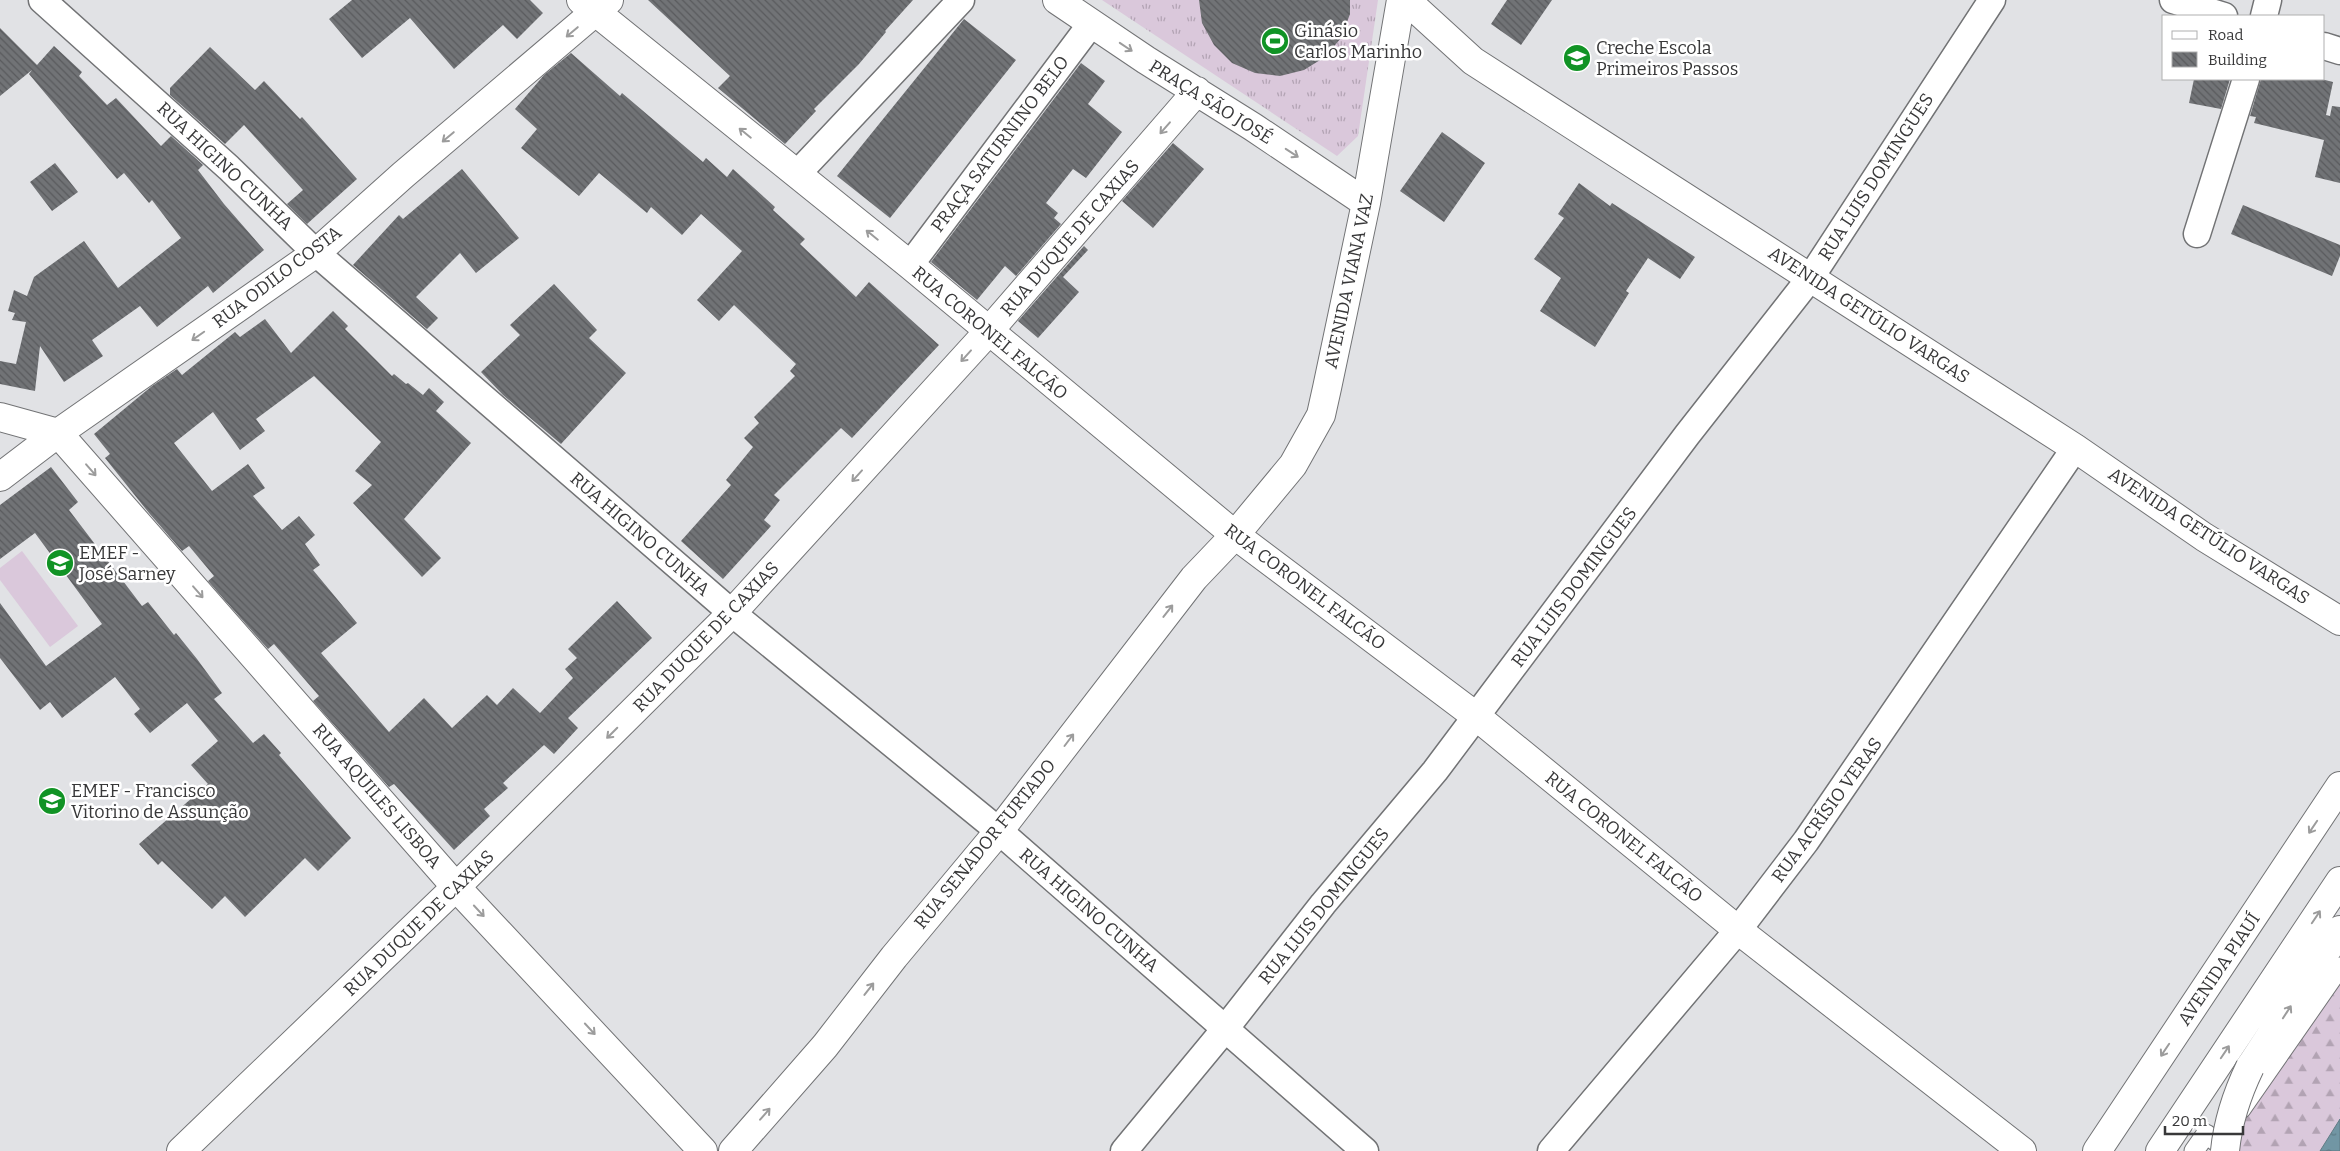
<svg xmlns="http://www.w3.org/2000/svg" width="2340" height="1151" font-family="Bitter,serif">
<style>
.grass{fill:url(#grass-tufts)}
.forest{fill:url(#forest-firs)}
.pitch{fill:#dac8db}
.water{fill:url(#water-ripples);stroke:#607a84}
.building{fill:url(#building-back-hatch)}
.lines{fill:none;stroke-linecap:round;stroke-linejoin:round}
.pedestrian-casing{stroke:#727375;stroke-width:21}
.minor-casing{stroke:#727375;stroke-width:29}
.tertiary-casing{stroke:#727375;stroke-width:30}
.secondary-casing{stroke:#727375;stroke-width:30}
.primary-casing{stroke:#727375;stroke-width:30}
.pedestrian{stroke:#fff;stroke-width:19}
.minor{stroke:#fff;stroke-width:26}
.tertiary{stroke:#fff;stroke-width:28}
.secondary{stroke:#fff;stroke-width:28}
.primary{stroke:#fff;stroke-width:28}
.primary-bridge-casing{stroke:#727375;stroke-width:30;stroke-linecap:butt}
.primary-bridge{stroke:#fff;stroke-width:28}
.oneway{stroke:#9c9c9c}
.labels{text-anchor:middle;stroke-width:5;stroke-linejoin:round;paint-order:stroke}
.poi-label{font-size:18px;fill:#383839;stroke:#fff;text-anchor:start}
.street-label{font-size:18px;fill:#383839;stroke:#fff}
</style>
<defs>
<pattern id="grass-tufts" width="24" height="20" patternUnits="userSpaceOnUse" patternTransform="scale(1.25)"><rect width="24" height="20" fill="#dac8db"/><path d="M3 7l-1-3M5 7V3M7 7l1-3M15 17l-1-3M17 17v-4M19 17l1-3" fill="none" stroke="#b2a3b3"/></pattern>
<pattern id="forest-firs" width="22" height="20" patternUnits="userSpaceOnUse" patternTransform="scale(1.25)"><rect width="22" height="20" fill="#dac8db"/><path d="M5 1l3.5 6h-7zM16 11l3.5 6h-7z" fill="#b2a3b3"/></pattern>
<pattern id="water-ripples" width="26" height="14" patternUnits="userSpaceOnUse" patternTransform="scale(1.25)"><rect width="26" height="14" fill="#7196a4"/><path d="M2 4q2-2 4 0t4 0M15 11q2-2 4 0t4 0" fill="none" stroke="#5e7b87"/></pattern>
<pattern id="building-back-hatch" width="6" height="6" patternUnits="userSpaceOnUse" patternTransform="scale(1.25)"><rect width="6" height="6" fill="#717376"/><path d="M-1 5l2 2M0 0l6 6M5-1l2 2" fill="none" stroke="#595a5d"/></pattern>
</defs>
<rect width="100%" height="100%" fill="#e1e2e5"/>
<path class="grass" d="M1102 0H1378L1358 136 1337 156Z"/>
<path class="forest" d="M2340 967V1119L2320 1151H2212Z"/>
<path class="pitch" d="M22 551 78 626 50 647 0 580V568Z"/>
<path class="water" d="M2340 1119V1151H2320Z"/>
<path class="building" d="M352 0H530L543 13 517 39 503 25 454 69 410 18 362 58 329 19Z
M648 0H913L885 31 886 32 859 64 814 109 816 111 785 144 718 88 730 76Z
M1199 0H1350V14L1341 38 1325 57 1304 70 1280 76 1255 73 1232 63 1214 45 1202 23Z
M1507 0H1552L1521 45 1491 24Z
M964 19 1016 60 890 218 837 176Z
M0 28 37 65 54 46 82 72 79 76 107 105 116 98 161 146 171 136 203 165 198 170 224 204 264 250 213 293 208 286 157 327 140 306 92 340 103 356 64 382 40 346 35 391 0 384V361L16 364 26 322 12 320 15 313 8 311 14 290 27 296 34 277 84 241 118 288 181 238 152 200 149 203 124 173 117 179 29 74 32 70 0 96Z
M210 47 255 90 264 81 300 119 302 117 357 179 307 224 287 204 303 190 244 125 225 144 170 95V88Z
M571 53 620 96 622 93 703 162 706 158 727 177 733 169 775 207 773 210 805 239 800 244 856 297 869 282 939 345 852 438 841 428 774 495 780 500 764 520 771 526 723 579 681 541 731 485 726 480 753 447 744 438 759 423 754 417 795 376 790 371 796 364 734 305 719 321 697 300 742 251 701 214 682 235 651 207 647 213 599 173 579 196 521 148 537 129 515 109 544 75Z
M1081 63 1105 81 1088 104 1122 132 1086 178 1073 169 1046 203 1058 213 1054 218 1061 224 1016 276 1005 266 977 300 931 262Z
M2194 79H2230L2221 109 2189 103Z
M2261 79H2321L2333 82 2326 115 2330 116 2332 106 2340 107V183L2315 177 2324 140 2254 123 2256 117 2250 116Z
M1442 132 1485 163 1444 222 1400 191Z
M1173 143 1204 169 1153 228 1122 201Z
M55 163 78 192 52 211 30 182Z
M462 169 519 238 476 273 460 253 416 297 438 318 427 329 353 265 399 215 403 219Z
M1579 183 1610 206 1612 203 1695 257 1680 279 1648 258 1626 291 1629 293 1595 347 1540 311 1561 278 1534 259 1564 218 1558 214Z
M2243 205 2340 245V256L2332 276 2231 234Z
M1084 246 1088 250 1063 277 1079 292 1038 338 1018 321Z
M554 284 597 330 589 338 626 373 561 444 503 395 481 372 520 335 510 325Z
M333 311 348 326 345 329 392 376 394 374 406 384 408 383 423 395 429 388 444 402 436 411 471 443 404 519 441 558 422 577 353 503 372 485 355 471 381 442 314 376 256 419 265 431 240 450 213 412 174 443 212 491 248 464 265 488 253 496 282 530 299 516 315 535 305 544 320 565 313 570 357 623 321 653 389 732 424 698 452 728 487 695 497 705 513 688 540 713 573 678 565 669 577 658 568 649 617 601 652 638 568 718 578 728 554 754 544 745 503 783 508 788 484 809 490 816 454 850 394 784 389 787 313 701 319 696 274 644 268 649 208 581 214 576 189 546 182 551 149 513 105 458 110 454 94 434 152 386 177 369 182 375 235 332 240 337 265 319 291 353Z
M51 467 78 502 69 510 142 606 148 602 174 635 176 633 197 659 222 693 214 699 253 743 264 734 281 753 279 755 351 838 318 871 305 858 245 917 225 896 212 909 162 861 158 865 139 844 208 784 191 765 218 741 187 703 150 733 134 714 140 709 115 677 62 718 50 702 40 710 0 658V603L46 666 102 624 35 533 0 559V505Z"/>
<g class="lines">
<defs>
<path id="pedestrian" d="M2241 1109 2340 967
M2194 1151 2206 1134 2218 1143"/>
<path id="minor" d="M42 0 229 168 316 253 732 613 999 831 1365 1151
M2173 0 2224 16
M2264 16 2268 0
M2324 46 2340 51
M797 174 961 0
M2197 234 2246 79
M910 265 1091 24
M1124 1151 1225 1029 1323 904 1435 771 1687 435 1811 277 1992 0
M1551 1151 1738 930 1806 841 2075 448"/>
<path id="tertiary" d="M1057 0 1146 60 1253 127 1366 203
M1406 0 1473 61 2075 448 2204 537 2340 621
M0 477 58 433 316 253 403 175 609 0
M181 1151 456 887 732 613 988 332 1197 91
M733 1151 825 1046 894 957 999 831 1194 578 1235 535 1293 465 1321 415 1327 388 1366 203 1401 0"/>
<path id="secondary" d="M581 0 910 265 1235 535 1477 717 1738 930 2022 1151"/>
<path id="primary" d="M0 417 58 433 456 887 703 1151
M2250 1067 2340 930
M2097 1151 2340 786
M2160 1151 2340 881"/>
</defs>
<use href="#pedestrian" class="pedestrian-casing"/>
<use href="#minor" class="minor-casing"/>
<use href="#tertiary" class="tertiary-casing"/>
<use href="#secondary" class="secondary-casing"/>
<use href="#primary" class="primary-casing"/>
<use href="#pedestrian" class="pedestrian"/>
<use href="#minor" class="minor"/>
<use href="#tertiary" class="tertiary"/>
<use href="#secondary" class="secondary"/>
<use href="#primary" class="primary"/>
<defs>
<path id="primary-bridge" d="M2225 1151C2228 1120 2237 1094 2250 1067"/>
</defs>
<use href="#primary-bridge" class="primary-bridge-casing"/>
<use href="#primary-bridge" class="primary-bridge"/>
</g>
<defs><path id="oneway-shaft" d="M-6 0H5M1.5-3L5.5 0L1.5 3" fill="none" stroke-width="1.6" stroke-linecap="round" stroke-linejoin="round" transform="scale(1.25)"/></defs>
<g class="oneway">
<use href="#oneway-shaft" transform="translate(572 32) rotate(140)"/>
<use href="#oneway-shaft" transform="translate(1126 47) rotate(34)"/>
<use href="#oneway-shaft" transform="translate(1165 128) rotate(131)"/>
<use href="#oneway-shaft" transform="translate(745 133) rotate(-141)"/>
<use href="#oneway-shaft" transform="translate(448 137) rotate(140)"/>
<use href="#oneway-shaft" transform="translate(1292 153) rotate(33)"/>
<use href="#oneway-shaft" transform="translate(872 235) rotate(-141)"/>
<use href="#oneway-shaft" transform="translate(198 336) rotate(145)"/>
<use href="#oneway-shaft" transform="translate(966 356) rotate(132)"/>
<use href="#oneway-shaft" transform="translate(91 470) rotate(49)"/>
<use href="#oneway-shaft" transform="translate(857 476) rotate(132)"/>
<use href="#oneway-shaft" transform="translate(198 592) rotate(49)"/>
<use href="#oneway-shaft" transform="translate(1168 611) rotate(-52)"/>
<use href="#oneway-shaft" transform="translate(612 733) rotate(135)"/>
<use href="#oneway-shaft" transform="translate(1069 740) rotate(-53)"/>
<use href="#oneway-shaft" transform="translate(2313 827) rotate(124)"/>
<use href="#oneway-shaft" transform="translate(479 911) rotate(47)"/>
<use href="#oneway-shaft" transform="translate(2316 917) rotate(-56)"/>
<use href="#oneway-shaft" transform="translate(869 989) rotate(-52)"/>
<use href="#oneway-shaft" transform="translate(2287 1012) rotate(-57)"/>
<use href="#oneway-shaft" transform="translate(590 1029) rotate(47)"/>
<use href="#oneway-shaft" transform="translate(2165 1050) rotate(124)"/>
<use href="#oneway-shaft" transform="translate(2225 1052) rotate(-56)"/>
<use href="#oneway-shaft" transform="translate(765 1114) rotate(-49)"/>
</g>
<defs>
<symbol id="stadium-disc" viewBox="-11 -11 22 22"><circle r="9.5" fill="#119325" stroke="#fff"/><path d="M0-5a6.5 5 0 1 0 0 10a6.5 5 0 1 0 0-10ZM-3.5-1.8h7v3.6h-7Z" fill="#fff"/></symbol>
<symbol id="school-disc" viewBox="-11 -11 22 22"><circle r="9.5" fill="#119325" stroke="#fff"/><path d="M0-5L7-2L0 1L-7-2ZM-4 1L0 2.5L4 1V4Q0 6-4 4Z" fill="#fff"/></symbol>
</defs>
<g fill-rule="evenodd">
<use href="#stadium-disc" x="1259" y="25" width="32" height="32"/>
<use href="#school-disc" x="1561" y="42" width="32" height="32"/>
<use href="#school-disc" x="44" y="547" width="32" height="32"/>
<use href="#school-disc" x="36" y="785" width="32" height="32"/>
</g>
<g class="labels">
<g class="poi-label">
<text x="1294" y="37">Ginásio<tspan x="1294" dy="21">Carlos Marinho</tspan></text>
<text x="1596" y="54">Creche Escola<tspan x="1596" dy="21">Primeiros Passos</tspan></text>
<text x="79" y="559">EMEF -<tspan x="79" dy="21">José Sarney</tspan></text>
<text x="71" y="797">EMEF - Francisco<tspan x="71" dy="21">Vitorino de Assunção</tspan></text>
</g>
<g class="street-label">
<text transform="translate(1211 102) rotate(32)" y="6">PRAÇA SÃO JOSÉ</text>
<text transform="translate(1000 144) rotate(-53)" y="6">PRAÇA SATURNINO BELO</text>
<text transform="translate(225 166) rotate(43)" y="6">RUA HIGINO CUNHA</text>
<text transform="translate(1876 177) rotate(-57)" y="6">RUA LUIS DOMINGUES</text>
<text transform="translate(1070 238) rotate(-49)" y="6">RUA DUQUE DE CAXIAS</text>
<text transform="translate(277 277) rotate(-37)" y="6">RUA ODILO COSTA</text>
<text transform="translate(1349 281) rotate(-78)" y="6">AVENIDA VIANA VAZ</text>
<text transform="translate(1869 315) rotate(33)" y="6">AVENIDA GETÚLIO VARGAS</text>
<text transform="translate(990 333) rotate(40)" y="6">RUA CORONEL FALCÃO</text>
<text transform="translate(640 534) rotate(41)" y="6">RUA HIGINO CUNHA</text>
<text transform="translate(2209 536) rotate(33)" y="6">AVENIDA GETÚLIO VARGAS</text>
<text transform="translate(1305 587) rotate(37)" y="6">RUA CORONEL FALCÃO</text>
<text transform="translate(1574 587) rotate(-53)" y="6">RUA LUIS DOMINGUES</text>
<text transform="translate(706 637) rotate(-46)" y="6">RUA DUQUE DE CAXIAS</text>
<text transform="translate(377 796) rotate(49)" y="6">RUA AQUILES LISBOA</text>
<text transform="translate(1827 810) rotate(-54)" y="6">RUA ACRÍSIO VERAS</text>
<text transform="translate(1624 837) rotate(39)" y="6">RUA CORONEL FALCÃO</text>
<text transform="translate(985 844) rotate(-51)" y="6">RUA SENADOR FURTADO</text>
<text transform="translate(1324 906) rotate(-51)" y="6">RUA LUIS DOMINGUES</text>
<text transform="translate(1089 910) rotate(41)" y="6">RUA HIGINO CUNHA</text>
<text transform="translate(419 923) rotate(-44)" y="6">RUA DUQUE DE CAXIAS</text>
<text transform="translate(2219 969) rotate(-56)" y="6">AVENIDA PIAUÍ</text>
</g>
</g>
<rect x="2162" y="15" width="162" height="65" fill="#ffffff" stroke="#afafb0"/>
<rect x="2172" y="31" width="25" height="8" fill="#ffffff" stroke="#afafb0"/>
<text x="2208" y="40" font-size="15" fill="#383839">Road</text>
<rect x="2172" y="52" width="25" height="15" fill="url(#building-back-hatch)" stroke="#afafb0"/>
<text x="2208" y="65" font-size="15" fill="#383839">Building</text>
<path d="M2165 1126v8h78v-8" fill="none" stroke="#383839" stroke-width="2.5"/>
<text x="2172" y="1126" font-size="15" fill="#383839" stroke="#ffffff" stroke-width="4" paint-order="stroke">20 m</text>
</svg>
